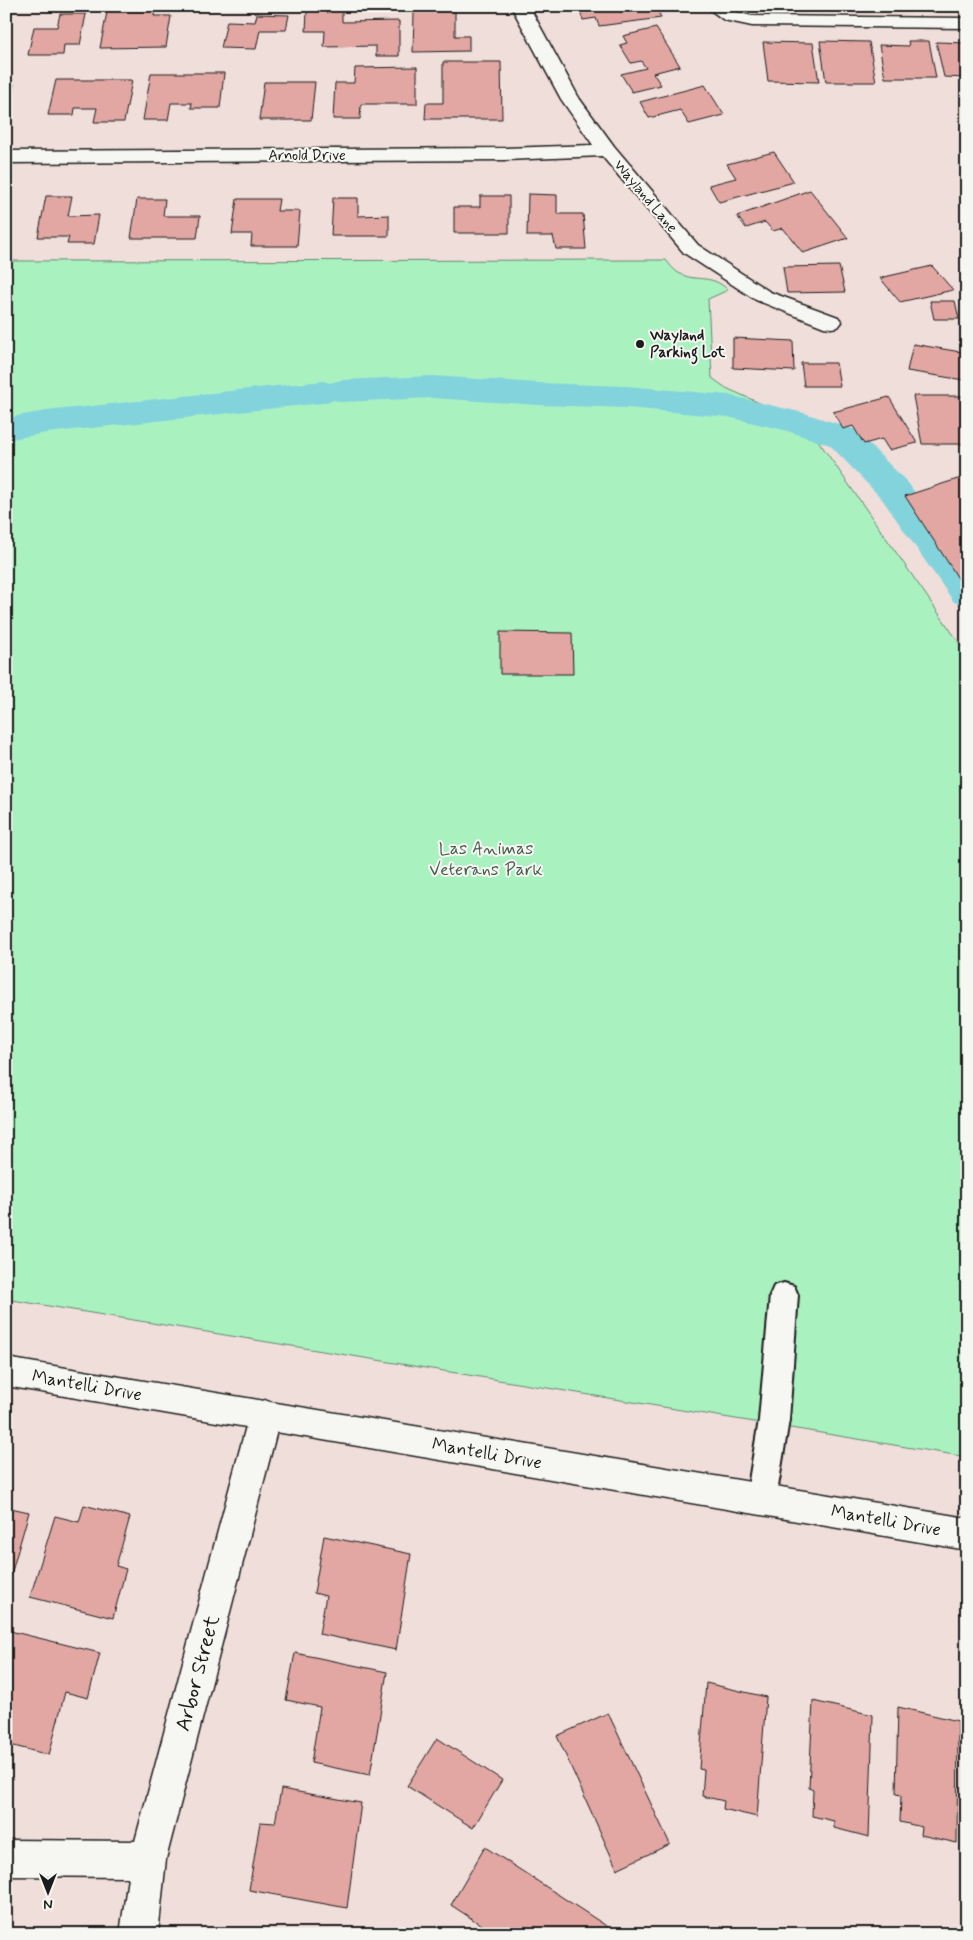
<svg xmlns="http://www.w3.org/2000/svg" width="973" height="1940" font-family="Mynerve,sans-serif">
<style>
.green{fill:#a9f2c0;stroke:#62876e}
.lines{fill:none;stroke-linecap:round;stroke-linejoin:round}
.canal{fill:#83d3dd;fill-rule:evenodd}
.building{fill:#e2a7a3;stroke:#1c1c1c}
.lane-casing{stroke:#1c1c1c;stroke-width:4}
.street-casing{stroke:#1c1c1c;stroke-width:3}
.secondary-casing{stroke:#1c1c1c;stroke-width:3}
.lane{fill:#f6f6f2;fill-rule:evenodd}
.street{fill:#f6f6f2;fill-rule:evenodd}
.secondary{fill:#f6f6f2;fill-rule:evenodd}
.poi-dot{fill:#1c1c1c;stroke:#f6f6f2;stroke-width:2}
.labels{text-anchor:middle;stroke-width:4;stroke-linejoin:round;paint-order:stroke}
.far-street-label{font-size:15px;fill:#1c1c1c;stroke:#f6f6f2}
.far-poi-label{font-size:15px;font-weight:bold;fill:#1c1c1c;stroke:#f6f6f2;text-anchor:start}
.park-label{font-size:18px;fill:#465c4d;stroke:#f6f6f2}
.street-label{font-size:18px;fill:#1c1c1c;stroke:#f6f6f2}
.near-street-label{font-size:21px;fill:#1c1c1c;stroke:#f6f6f2}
</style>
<rect width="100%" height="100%" fill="#f0deda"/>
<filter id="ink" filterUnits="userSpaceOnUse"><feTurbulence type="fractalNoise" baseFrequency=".02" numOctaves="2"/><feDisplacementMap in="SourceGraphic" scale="10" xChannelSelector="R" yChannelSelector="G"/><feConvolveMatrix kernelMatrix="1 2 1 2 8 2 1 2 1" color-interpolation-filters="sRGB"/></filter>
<g filter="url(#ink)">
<path class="green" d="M666 260C669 264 673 269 677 272 695 284 710 272 728 290L708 299 712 378 726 388 782 413 817 439 967 654V1457L6 1299V261Z"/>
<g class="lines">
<path class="canal" d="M432 376 538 383 627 386 728 395 804 413 854 429 908 483 967 565V606L954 602 882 499 830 445 784 430 728 417 627 408 538 405 432 398 341 402 334 400 323 403 46 433 6 440V418L46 411 323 381 330 383 341 380Z"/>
</g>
<path class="building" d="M578 6H656L661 18 599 26 596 18 583 20Z
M108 7H155L154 16H171L166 47 100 48Z
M307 11H342V22L399 21V56H376V46L324 47 325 31H306Z
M455 11V36H469V51L413 52 414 12Z
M60 14H86L80 45H64L63 55H28L34 27H57Z
M257 14 289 15 286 30H260L256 49 221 48 227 21 255 22Z
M656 28 680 66 653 73 661 85 632 92 621 74 646 68 641 61 631 63 620 45 627 43 623 36Z
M820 41 869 42 876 82H826Z
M908 41H929L936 78H885L879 45 909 46Z
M763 42 813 43 819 82 768 81Z
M936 42 967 43V78L944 77Z
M443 62H501L502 119H425L426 103H443Z
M417 67V104H361L360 119H333L335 83H354L355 68Z
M151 73H224L220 108H191L192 103H171L168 120H143Z
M56 80H132L124 122H94L97 108H75L74 115H48Z
M264 82H315L311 120H259Z
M6 84H14L10 104H6Z
M705 85 724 115 689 124 680 110 649 118 640 102Z
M774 152 794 182 719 202 709 185 736 178 727 164Z
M810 190 848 238 803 253 783 228 773 231 765 222 746 228 737 216Z
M528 194 557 195V214H583L586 249H556L553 236H527Z
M46 196H72L68 216 99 215 94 244H67L69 237H38Z
M480 196H509V233H454V207H480Z
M333 198H358V216L389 215V236H331Z
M137 199H165L163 216H200L197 238H131Z
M237 199H279L277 211H300L297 246H251L252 234H232Z
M839 266 845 292 787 293 783 267Z
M932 266 953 290 900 302 880 278Z
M930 301H955L959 319H934Z
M733 338 793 341 794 371 733 368Z
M913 344 967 353 964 380 907 371Z
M801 363H836L840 386H804Z
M913 396H967V444H922Z
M889 397 917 443 889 450 882 439 864 444 853 426 843 429 833 412Z
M967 476V524L964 525 967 529V592L905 496Z
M500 632 572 633 573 674H500Z
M84 1505 130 1517 116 1566 126 1569 113 1618 30 1597 55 1516 79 1522Z
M6 1507 29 1512 6 1592Z
M324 1536 411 1554 396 1650 319 1634 326 1596 314 1593Z
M10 1631 100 1653 88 1698 65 1692 49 1755 6 1744V1643Z
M295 1653 387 1672 370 1775 311 1763 320 1707 286 1700Z
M706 1683 766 1697 757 1817 723 1809 724 1801 702 1796 704 1770 699 1769Z
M813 1701 873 1715 869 1837 834 1828V1821L812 1816 813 1790 809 1788Z
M898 1707 958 1721 957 1843 921 1835 922 1827 900 1822 901 1795 896 1794Z
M608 1713 670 1844 617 1869 557 1736Z
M437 1738 502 1780 473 1828 407 1786Z
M281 1789 361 1803 347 1908 249 1890 260 1822 275 1823Z
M485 1847 608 1927 605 1934H495L451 1905Z"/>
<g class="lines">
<defs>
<path id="lane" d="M784 1283 794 1286 798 1295 789 1420 776 1499 772 1509 761 1513 750 1509 746 1499 759 1420 770 1295 774 1286Z"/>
<path id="street" d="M511 6H529L579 98 614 146 698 245 770 292 838 317 842 322 838 327 831 328 824 327 756 300 684 253 602 156 505 160 6 163V151L505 148 593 145 561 99Z
M705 6H727L736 12 752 16 967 18V28L752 26 724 20Z
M265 1400 276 1405 281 1415 166 1859 158 1934H120L128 1877 6 1876V1840L135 1841 249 1415 254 1405Z"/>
<path id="secondary" d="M6 1358 967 1518V1550L6 1386Z"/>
</defs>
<use href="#lane" class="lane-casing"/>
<use href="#street" class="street-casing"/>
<use href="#secondary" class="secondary-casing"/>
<use href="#lane" class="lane"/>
<use href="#street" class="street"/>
<use href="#secondary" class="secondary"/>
</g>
</g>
<circle class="poi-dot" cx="640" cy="344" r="5"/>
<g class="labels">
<g class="far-street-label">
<text x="307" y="160">Arnold Drive</text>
<text transform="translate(646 196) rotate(50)" y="5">Wayland Lane</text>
</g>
<g class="far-poi-label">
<text x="650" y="340">Wayland<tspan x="650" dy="17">Parking Lot</tspan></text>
</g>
<g class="park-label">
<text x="486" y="854">Las Animas<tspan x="486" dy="21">Veterans Park</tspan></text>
</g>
<g class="street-label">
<text transform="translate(87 1385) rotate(10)" y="6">Mantelli Drive</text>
<text transform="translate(487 1453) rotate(10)" y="6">Mantelli Drive</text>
<text transform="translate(886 1520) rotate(10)" y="6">Mantelli Drive</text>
</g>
<g class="near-street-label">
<text transform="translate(197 1673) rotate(-75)" y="7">Arbor Street</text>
</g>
</g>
<rect width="973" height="1940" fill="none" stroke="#f6f6f2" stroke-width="25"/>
<rect x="12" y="12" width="948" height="1915" fill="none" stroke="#1c1c1c" stroke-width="2" filter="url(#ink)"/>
<g transform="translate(48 1892) rotate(180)" stroke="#f6f6f2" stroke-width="4" paint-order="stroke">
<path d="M0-4L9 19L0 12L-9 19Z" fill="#1c1c1c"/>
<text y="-8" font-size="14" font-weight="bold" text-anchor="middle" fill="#1c1c1c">N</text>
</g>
</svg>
